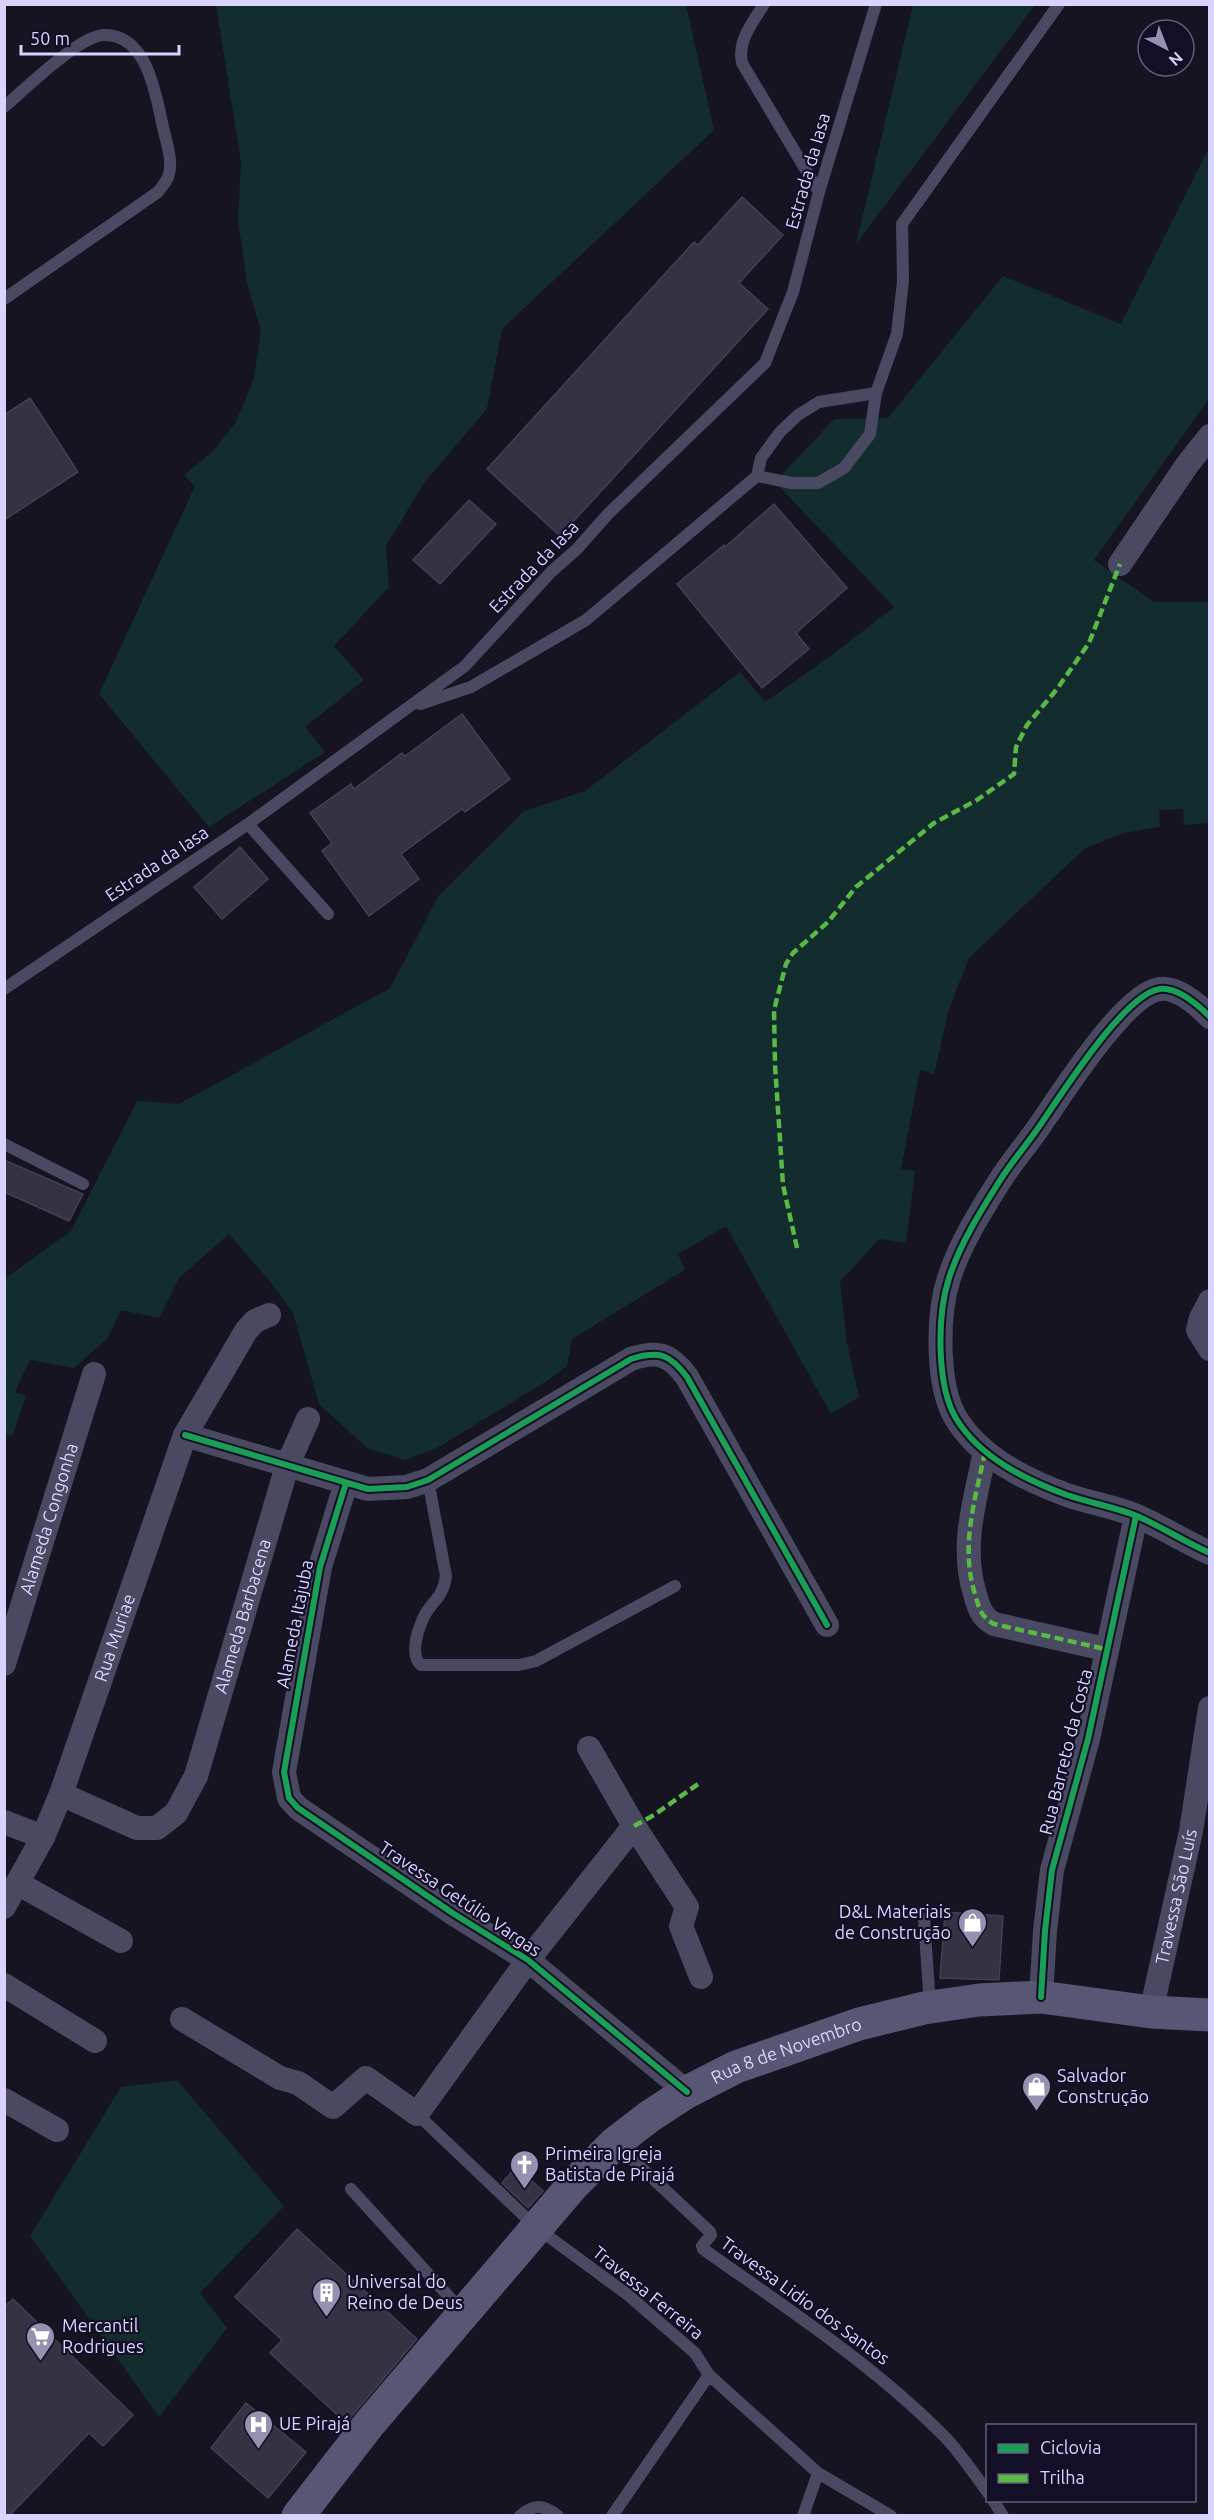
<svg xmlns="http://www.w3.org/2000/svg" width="1214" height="2520" font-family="Ubuntu,sans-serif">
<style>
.green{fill:#132c2d}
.building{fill:#343243;stroke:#433f54;stroke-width:1.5}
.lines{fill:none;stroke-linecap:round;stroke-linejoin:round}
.lane{stroke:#4a4962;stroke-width:12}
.street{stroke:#4a4962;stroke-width:24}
.secondary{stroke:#575674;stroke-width:33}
.quiet{stroke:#58b947;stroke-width:4.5;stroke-dasharray:9 4.5;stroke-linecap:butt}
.cycleway-casing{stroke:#130f26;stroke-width:10}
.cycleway{stroke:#1a9f57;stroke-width:6}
.labels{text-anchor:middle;stroke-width:4.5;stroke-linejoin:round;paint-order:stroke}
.street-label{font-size:18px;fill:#d9d4ff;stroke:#130f26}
.poi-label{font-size:18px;fill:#d9d4ff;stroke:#130f26;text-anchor:start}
</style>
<rect width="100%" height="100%" fill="#161421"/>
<path class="green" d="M216 5H686L714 130 502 329 487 409 424 483 386 546 389 587 334 646 364 680 305 727 325 752 209 827 99 694 195 486 184 475 213 451 236 422 254 378 261 331 247 283 238 220 241 162Z
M913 5H1035L856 244Z
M1209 148V399L1094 560 1154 602H1209V823L1184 825 1183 809 1159 810 1160 827 1123 833 1084 849 969 958 949 1009 934 1074 920 1070 901 1169 915 1171 906 1243 879 1239 840 1282 847 1343 859 1397 831 1414 726 1226 678 1254 685 1270 572 1339 567 1366 550 1379 437 1448 405 1460 367 1448 319 1404 293 1313 272 1284 229 1234 179 1278 159 1318 121 1310 108 1338 74 1368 30 1360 15 1392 26 1396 12 1436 4 1434V1279L71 1231 137 1101 179 1104 390 988 439 895 524 811 585 791 740 672 765 702 832 655 894 607 775 482 834 419 888 418 1003 276 1121 324Z
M177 2080 284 2206 200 2293 227 2328 159 2417 30 2236 121 2087Z"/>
<path class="building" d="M742 197 783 235 739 283 768 309 560 536 487 469 694 242 698 245Z
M30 398 78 472 4 520V415Z
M469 500 496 524 440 584 413 560Z
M774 504 847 588 796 633 809 649 762 688 677 584 724 545 725 547Z
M462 714 510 779 465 812 462 809 401 854 419 879 369 916 322 851 332 843 310 813 351 784 354 789 402 753 405 756Z
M240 847 268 879 222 919 194 887Z
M4 1160 83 1194 69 1221 4 1192Z
M945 1912 1003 1916 999 1980 940 1978Z
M516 2167 543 2191 528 2208 502 2183Z
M297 2229 417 2339 346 2423 270 2353 282 2340 235 2297Z
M13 2299 133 2415 103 2446 89 2433 9 2516H4V2307Z
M246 2403 306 2452 268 2498 211 2448Z"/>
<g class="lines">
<path class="lane" d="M764 4C753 23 737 40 742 63L819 192
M4 107C25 89 78 37 103 35 148 33 156 97 163 127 166 142 174 162 168 177 166 182 161 188 158 192L4 299
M757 476 792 483H818L844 468 870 434 876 393 897 334 903 281 902 224 1059 4
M420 704 471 687 586 620 757 476 761 458 780 432 798 415 819 402 876 393
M248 824 328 914
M4 989 248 824 465 666 551 572 577 549 608 514 765 363 793 292 819 192 876 4
M4 1144 83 1184
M428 1480 446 1576C443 1600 429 1602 422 1621 417 1632 410 1656 421 1665H519L536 1661 675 1586
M924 1919 930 2005
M417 2114 537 2228 628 2295 695 2353 709 2375 818 2473 891 2516
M616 2144 710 2232 711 2235 702 2246 703 2249C785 2307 871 2363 943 2435 960 2452 974 2474 988 2493
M351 2189 462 2311
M993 2500 1003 2516
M520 2516C534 2503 544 2505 558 2516
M612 2516 709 2375
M803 2516 818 2473"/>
<g class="street">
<path d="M1120 564 1187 465 1210 436"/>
<path d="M1210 1017C1198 1005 1178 987 1160 989 1124 993 1058 1100 1036 1131 1024 1148 1010 1164 999 1182 980 1212 960 1244 949 1278 937 1315 936 1387 957 1420 981 1458 1026 1480 1067 1495 1090 1503 1115 1507 1137 1516 1162 1527 1185 1542 1210 1553"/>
<path d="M1210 1301 1201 1318 1198 1330 1210 1349"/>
<path d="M185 1435 368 1489 407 1487 428 1480 631 1359C658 1350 670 1354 687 1377L827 1625"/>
<path d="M985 1452C975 1500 960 1547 975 1594 979 1608 981 1617 994 1624L1105 1649"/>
<path d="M346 1483 320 1567 284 1772 289 1798 298 1808 454 1914 528 1960 687 2092"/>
<path id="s1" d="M4 1664 94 1374"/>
<path d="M589 1748 634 1826 687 1907 681 1926 701 1977"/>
<path id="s2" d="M61 1794 137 1828H157L176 1813 196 1776 287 1466 308 1419"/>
<path d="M4 1822 43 1837"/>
<path d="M19 1884 121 1941"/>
<path id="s3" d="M4 1907 43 1837 61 1794 185 1435 246 1331 255 1321 269 1315"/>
<path d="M4 1985 95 2041"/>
<path d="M1041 1997 1045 1931 1052 1870 1088 1739 1136 1516"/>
<path id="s4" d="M1151 2012 1191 1831 1210 1708"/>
<path d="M182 2019 280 2078 298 2083 333 2107 366 2078 417 2114 528 1960 634 1826"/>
<path d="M4 2100 57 2130"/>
</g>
<path class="secondary" id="s5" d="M298 2516 370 2423 573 2185 615 2143 650 2116 687 2092 736 2067 859 2024 924 2008 979 2000 1041 1997 1151 2012 1210 2015"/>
<path class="quiet" d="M797 1248 783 1185 775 1065 774 1010 786 964 793 953 828 922 856 887 934 823 977 800 1014 774 1016 747 1027 725 1057 689 1089 643 1120 564
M985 1452C975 1500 960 1547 975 1594 979 1608 981 1617 994 1624L1105 1649
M634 1826 654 1815 701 1782"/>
<defs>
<path id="cycleway" d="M1210 1017C1198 1005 1178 987 1160 989 1124 993 1058 1100 1036 1131 1024 1148 1010 1164 999 1182 980 1212 960 1244 949 1278 937 1315 936 1387 957 1420 981 1458 1026 1480 1067 1495 1090 1503 1115 1507 1137 1516 1162 1527 1185 1542 1210 1553
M185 1435 368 1489 407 1487 428 1480 631 1359C658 1350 670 1354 687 1377L827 1625
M346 1483 320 1567 284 1772 289 1798 298 1808 454 1914 528 1960 687 2092
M1041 1997 1045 1931 1052 1870 1088 1739 1136 1516"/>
</defs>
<use href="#cycleway" class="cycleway-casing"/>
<use href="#cycleway" class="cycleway"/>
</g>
<defs>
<symbol id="shop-pin" viewBox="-11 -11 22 30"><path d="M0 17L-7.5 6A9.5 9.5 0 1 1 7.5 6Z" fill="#9591b1" stroke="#130f26"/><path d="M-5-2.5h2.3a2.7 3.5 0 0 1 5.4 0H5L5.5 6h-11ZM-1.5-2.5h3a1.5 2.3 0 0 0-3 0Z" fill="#fff"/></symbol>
<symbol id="church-pin" viewBox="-11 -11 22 30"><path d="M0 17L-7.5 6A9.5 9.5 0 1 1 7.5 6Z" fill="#9591b1" stroke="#130f26"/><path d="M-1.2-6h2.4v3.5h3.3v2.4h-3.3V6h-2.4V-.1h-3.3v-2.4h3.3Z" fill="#fff"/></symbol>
<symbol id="building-pin" viewBox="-11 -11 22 30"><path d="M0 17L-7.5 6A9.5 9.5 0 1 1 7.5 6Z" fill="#9591b1" stroke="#130f26"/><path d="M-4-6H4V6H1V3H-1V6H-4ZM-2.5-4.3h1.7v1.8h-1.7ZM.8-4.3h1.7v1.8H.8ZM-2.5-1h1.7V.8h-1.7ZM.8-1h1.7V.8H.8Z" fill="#fff"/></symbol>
<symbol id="supermarket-pin" viewBox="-11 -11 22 30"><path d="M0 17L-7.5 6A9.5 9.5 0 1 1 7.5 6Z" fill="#9591b1" stroke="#130f26"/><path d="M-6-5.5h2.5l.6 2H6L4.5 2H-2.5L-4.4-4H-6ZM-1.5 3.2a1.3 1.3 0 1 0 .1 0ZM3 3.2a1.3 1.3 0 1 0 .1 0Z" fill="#fff"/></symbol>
<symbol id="hospital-pin" viewBox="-11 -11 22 30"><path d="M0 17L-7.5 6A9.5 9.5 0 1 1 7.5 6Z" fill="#9591b1" stroke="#130f26"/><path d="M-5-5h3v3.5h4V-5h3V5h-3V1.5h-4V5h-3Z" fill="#fff"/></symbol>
</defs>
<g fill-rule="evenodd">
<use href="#shop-pin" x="956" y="1906" width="33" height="45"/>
<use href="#shop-pin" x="1020" y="2070" width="33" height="45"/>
<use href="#church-pin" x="508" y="2148" width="33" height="45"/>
<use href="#building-pin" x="310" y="2276" width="33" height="45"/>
<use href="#supermarket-pin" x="24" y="2320" width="33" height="45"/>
<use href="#hospital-pin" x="242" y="2408" width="33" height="45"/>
</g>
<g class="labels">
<g class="street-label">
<text transform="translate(808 171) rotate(-74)" y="6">Estrada da Iasa</text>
<text transform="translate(534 567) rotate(-46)" y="6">Estrada da Iasa</text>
<text transform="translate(157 864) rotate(-34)" y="6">Estrada da Iasa</text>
<text dy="6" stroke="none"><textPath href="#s1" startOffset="152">Alameda Congonha</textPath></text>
<text dy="6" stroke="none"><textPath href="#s2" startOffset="336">Alameda Barbacena</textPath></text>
<text transform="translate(295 1624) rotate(-79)" y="6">Alameda Itajuba</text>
<text dy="6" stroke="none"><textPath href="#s3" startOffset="292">Rua Muriae</textPath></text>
<text transform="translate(1066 1752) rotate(-76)" y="6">Rua Barreto da Costa</text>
<text dy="6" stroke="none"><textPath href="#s4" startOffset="118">Travessa São Luís</textPath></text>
<text transform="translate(460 1899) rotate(34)" y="6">Travessa Getúlio Vargas</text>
<text dy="6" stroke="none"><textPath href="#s5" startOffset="686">Rua 8 de Novembro</textPath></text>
<text transform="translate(648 2293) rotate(39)" y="6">Travessa Ferreira</text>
<text transform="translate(805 2301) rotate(36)" y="6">Travessa Lidio dos Santos</text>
</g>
<g class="poi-label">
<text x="951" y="1918" text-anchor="end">D&amp;L Materiais<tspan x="951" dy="21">de Construção</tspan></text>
<text x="1057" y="2082">Salvador<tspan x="1057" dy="21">Construção</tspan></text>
<text x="545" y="2160">Primeira Igreja<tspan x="545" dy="21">Batista de Pirajá</tspan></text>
<text x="347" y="2288">Universal do<tspan x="347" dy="21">Reino de Deus</tspan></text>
<text x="62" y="2332">Mercantil<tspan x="62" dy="21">Rodrigues</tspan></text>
<text x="279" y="2430">UE Pirajá</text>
</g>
</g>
<rect width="1214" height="2520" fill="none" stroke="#d9d4ff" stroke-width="12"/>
<rect x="986" y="2424" width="210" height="78" fill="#130f26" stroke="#625e7d" stroke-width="1.5"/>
<rect x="998" y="2444" width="30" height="9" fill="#1a9f57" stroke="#625e7d" stroke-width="1.5"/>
<text x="1040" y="2454" font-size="18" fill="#d9d4ff">Ciclovia</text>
<rect x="998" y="2474" width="30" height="9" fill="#58b947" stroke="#625e7d" stroke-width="1.5"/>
<text x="1040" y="2484" font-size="18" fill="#d9d4ff">Trilha</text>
<g transform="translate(1166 48) rotate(138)"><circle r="28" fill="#130f26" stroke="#625e7d" stroke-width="1.5"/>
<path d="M0-4.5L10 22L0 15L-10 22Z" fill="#9591b1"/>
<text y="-9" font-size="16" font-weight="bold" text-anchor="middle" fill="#d9d4ff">N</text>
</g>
<path d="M21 45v9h158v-9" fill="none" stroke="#d9d4ff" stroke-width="3"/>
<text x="30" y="45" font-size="18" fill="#d9d4ff" stroke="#130f26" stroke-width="4.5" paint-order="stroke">50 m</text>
</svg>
